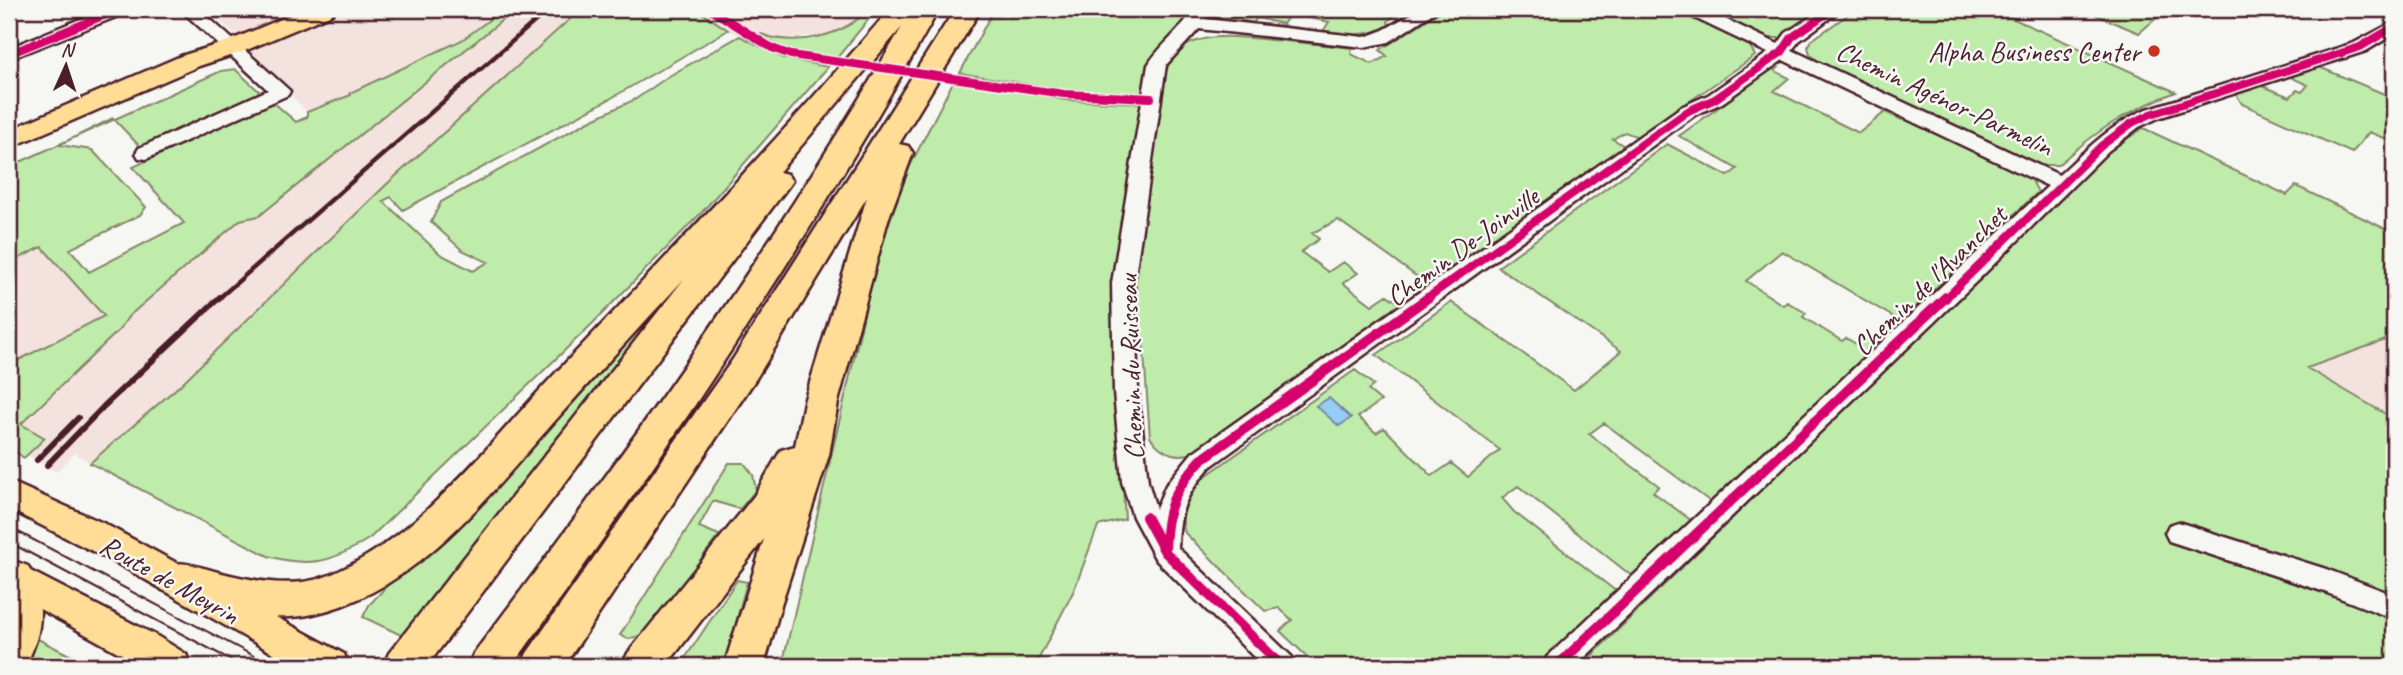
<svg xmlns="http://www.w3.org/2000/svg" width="2403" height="675" font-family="Caveat,sans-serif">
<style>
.built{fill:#f3e2dd}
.green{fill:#bfecaa;stroke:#84866a;stroke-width:2}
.water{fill:#96cdf5;stroke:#7887a4;stroke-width:2}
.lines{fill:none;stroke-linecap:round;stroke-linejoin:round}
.minor-casing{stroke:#4a1f2b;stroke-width:5}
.major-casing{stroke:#4a1f2b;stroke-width:5}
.highway-casing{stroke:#4a1f2b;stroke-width:5}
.minor{fill:#f6f6f2;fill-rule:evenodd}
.major{fill:#ffdd96;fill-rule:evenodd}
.highway{fill:#ffdd96;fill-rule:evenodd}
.tram{stroke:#4a1f2b;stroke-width:2}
.rail-far1{stroke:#4a1f2b;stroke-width:4.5}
.rail{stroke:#4a1f2b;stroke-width:6}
.cycleway-far1-casing{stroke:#f6f6f2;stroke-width:11}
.cycleway-casing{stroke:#f6f6f2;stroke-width:14}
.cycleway-far1{stroke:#d6006c;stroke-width:8}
.cycleway{stroke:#d6006c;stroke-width:10}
.poi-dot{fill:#c8321e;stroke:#f6f6f2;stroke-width:2.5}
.labels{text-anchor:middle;stroke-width:5;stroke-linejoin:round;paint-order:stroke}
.poi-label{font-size:28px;fill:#4a1f2b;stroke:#f6f6f2;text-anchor:end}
.street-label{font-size:28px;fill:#4a1f2b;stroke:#f6f6f2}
</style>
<rect width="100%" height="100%" fill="#f6f6f2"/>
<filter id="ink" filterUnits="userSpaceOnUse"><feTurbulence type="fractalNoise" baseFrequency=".0143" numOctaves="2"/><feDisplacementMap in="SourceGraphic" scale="14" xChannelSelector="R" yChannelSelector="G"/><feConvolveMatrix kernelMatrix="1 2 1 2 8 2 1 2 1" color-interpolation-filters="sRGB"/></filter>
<g filter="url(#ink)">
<path class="built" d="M207 9H504L462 40 350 92 351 95 343 99 307 112 231 31Z
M516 9H581L388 183 179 386 90 463 75 453 56 472 27 455 44 438 21 425 119 330 129 316 240 220 259 216Z
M696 9H868L861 18 844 28 824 35 782 38 761 34 749 39 728 30Z
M42 247 104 317 9 365V263Z
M2394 337V419L2306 367Z"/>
<path class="green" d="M504 9H516L259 216 240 220 129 316 119 330 21 424 45 438 24 458 9 447V365L104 316 42 247 9 263V167L221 71 235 69 262 94 144 151 113 118 59 145 92 150 146 207 140 215 70 249 89 272 184 223 133 167 273 102 296 122 307 117V112L351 95 350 93 462 40Z
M581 9H696L728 30 608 100 403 210 391 197 383 201 440 254 473 271 488 262 462 250 431 222 441 202 589 121 636 99 669 76 740 36 783 58 828 67 703 211 592 324 370 538C333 562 311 568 268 556L90 463 179 386 388 183Z
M868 9H877L837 58 789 51 759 36 761 34C795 47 844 37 868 9Z
M994 9H1191L1186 22 1152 58 1145 90 1139 94 1064 90 960 73Z
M1211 9H1416L1404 16 1394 15 1388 21 1389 26C1368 37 1346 35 1322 33L1329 22 1290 14 1283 24 1257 18 1253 23 1241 20 1238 23 1212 19 1210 17Z
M1444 9H1674L1750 45 1755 56 1638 137 1625 132 1613 139 1626 147 1430 286 1338 220 1312 233 1319 239 1301 252 1328 272 1343 262 1358 273 1343 283 1372 305 1387 295 1403 306 1199 451C1178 459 1163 455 1150 437L1143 340 1137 339 1133 293 1164 79C1174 27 1232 36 1271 40 1298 42 1325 45 1352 48L1351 54 1372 64 1387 56 1380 50Z
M1705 9H1822L1780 38H1768Z
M1856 9H1992L2176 92C2127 111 2097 130 2058 165H2041L1818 61 1810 54 1808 47 1812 40Z
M2082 9H2167L2139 33Z
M2319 67 2394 98V142L2369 132 2352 153 2242 104 2235 92 2260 85 2290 97 2297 90 2302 92 2308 85 2288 76Z
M1778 68 1775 71 1789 78 1774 91 1859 133 1885 112 1902 120 1905 118 2030 177 2038 192 1900 321 1782 251 1746 281 1783 305 1787 302 1806 313 1803 317 1842 341 1846 338 1856 344 1864 336 1877 344 1712 503 1604 423 1589 434 1659 486 1653 492 1692 521 1633 577 1518 486 1502 498 1514 512 1617 592 1541 666H1317L1280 631 1292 620 1279 608 1265 611 1185 533C1178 509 1185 499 1200 480L1355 370 1374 385 1368 390 1381 401 1358 417 1376 433 1384 428 1432 476 1451 463 1468 477 1500 450 1376 355 1451 302 1574 390 1621 351 1498 267 1667 144 1728 176 1737 169 1679 136 1772 69Z
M953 82 1003 87 1065 100 1141 103 1133 165 1119 428 1125 519 1098 526 1074 590 1035 666H782L880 247 910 166Z
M2143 128 2287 195 2296 186 2394 233V337L2307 368 2394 419V666H1581L2105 154Z
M634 324 646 327 403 636 363 617 369 605Z
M729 463H744L753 475 756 490 740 509 713 501 699 527 719 535 646 634 628 639 620 635Z
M737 580 747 582 724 666H680Z
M32 636 91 666H14Z"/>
<path class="water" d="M1329 398 1351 418 1339 426 1316 406Z"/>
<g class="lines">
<defs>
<path id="minor" d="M105 9H129L126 13 9 59V48Z
M180 9H199L290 91 288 95 146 159 139 158 136 153 139 148 268 90Z
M1192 9H1210L1206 19 1364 37C1395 30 1405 8 1439 9L1389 42 1364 47 1199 29 1166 65 1134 283 1138 392 1148 482 1156 509 1166 485 1192 453 1681 107 1708 95 1768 53 1684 13 1681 9H1704L1778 44 1786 33 1822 9H1842L1799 41 1792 50 2059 175C2086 150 2111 125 2144 110L2354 43 2394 22V34L2366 51 2158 118 2139 127 2108 151 1980 278 1576 666H1543L1547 657 2048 186 1783 60 1722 103 1695 115 1210 467C1185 496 1179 510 1178 548L1292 657 1296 666H1263L1156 560 1133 517 1122 482 1114 392 1112 283 1148 65C1160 44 1182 32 1192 9Z
M2178 522 2326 569 2394 595V619L2322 591 2169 541 2165 533 2169 525Z"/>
<path id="major" d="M305 9H336L332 14 242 52 199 66 9 148V130L181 56 226 42Z
M9 481 103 523 344 654 349 666H297L278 656 120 565 9 509Z
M9 560 157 636 186 654 191 666H143L9 592Z"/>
<path id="highway" d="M890 9H939C811 238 666 454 512 666H468L474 653C627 452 774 246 902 27L779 172 787 174 792 181 787 188 427 666H383L389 653 684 279C643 323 602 368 562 413 493 489 420 591 313 614 265 625 208 606 162 590L157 578 162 566C182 559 198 567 218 572 253 581 293 589 327 576 416 541 487 446 551 378 666 257 782 136 890 9Z
M955 9H981L899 144 908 146 913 153 888 220 838 402 829 455 781 605 764 666H724L764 539 666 666H622L628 653 754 496 781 450 795 446 804 402 867 197 757 377 564 666H521L527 653 733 359Z
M14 561 28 566C45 602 44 631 25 666H9V563Z"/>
</defs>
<use href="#minor" class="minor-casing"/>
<use href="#major" class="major-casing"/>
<use href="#highway" class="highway-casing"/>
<use href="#minor" class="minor"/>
<use href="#major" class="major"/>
<use href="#highway" class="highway"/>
<path class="tram" d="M9 527 273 666
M9 542 242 666"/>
<path class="rail-far1" d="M218 299 549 9"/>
<path class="rail" d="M37 460 78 418
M47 465 104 406 220 297"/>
<defs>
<path id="cycleway-far1" d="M710 9 772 48 791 55 1064 94 1151 98
M9 54 120 9
M1426 299 1688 111 1715 99 1782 52 1792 37 1833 9
M1945 299 2101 146 2132 123 2151 114 2360 47 2394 27"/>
<path id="cycleway" d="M1146 517 1165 552 1282 666
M1165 552C1166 509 1172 492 1201 460L1429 297
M1557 666 1946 297"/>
</defs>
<use href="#cycleway-far1" class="cycleway-far1-casing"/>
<use href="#cycleway" class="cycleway-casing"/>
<use href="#cycleway-far1" class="cycleway-far1"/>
<use href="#cycleway" class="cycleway"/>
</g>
</g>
<circle class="poi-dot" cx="2154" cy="51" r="7"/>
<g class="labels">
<g class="poi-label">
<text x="2140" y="61">Alpha Business Center</text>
</g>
<g class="street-label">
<text transform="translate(1945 98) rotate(25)" y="10">Chemin Agénor-Parmelin</text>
<text transform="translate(1462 246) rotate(-36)" y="10">Chemin De-Joinville</text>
<text transform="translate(1929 280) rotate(-44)" y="10">Chemin de l'Avanchet</text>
<text transform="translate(1130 367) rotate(-92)" y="10">Chemin du Ruisseau</text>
<text transform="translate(170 579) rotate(29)" y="10">Route de Meyrin</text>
</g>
</g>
<rect width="2403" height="675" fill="none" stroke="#f6f6f2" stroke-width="35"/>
<rect x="18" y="18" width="2368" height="640" fill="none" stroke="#4a1f2b" stroke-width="2.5" filter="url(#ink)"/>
<g transform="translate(66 66) rotate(3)" stroke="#f6f6f2" stroke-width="5" paint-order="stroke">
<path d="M0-5L12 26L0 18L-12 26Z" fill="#4a1f2b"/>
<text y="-10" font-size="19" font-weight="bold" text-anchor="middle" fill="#4a1f2b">N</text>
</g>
</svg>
